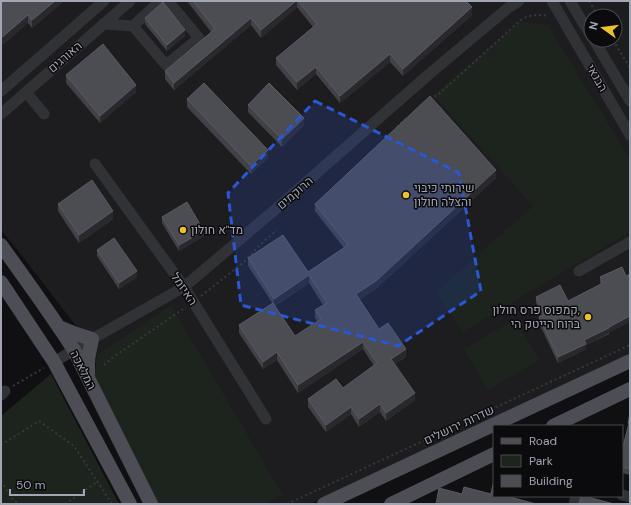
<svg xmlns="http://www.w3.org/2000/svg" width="631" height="505" font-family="'DM Sans',Heebo,sans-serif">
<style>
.built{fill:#1d1c1f;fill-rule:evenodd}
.green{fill:#1d241e}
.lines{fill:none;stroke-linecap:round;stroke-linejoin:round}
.path{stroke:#37383d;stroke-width:2;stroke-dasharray:2 3;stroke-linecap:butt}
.minor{stroke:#313236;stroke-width:11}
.major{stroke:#4d4e55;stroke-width:14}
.wall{fill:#414147;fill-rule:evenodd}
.shaded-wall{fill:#29292d}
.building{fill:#4c4c53;stroke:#595a62}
.marked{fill:#2a57d4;fill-opacity:0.2;stroke:#2a57d4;stroke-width:3;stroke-dasharray:8 5;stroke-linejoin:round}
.poi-dot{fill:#ecc12e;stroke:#0b0b0d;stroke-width:1.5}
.labels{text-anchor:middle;stroke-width:3;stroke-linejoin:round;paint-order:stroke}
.street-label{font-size:12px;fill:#a2a5b2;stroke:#0b0b0d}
.poi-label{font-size:12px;fill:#a2a5b2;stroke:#0b0b0d;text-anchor:start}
</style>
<rect width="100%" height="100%" fill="#101012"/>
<path class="built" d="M1 1H630V355L310 504H164L80 331 19 252 1 230ZM591 16H615V40H591Z"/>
<path class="green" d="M520 21 548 25 630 159V232L463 332 436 292 533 206 433 95Z
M171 305 283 495 266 504H158L94 381 97 355Z
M515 319 539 360 488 390 464 349Z
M51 374 119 504H1V416Z"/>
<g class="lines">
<path class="path" d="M589 1 598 16
M613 40 630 68
M430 99 439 94 523 18C532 15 539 14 548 16
M397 127 406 118
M201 296 244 262 264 241 277 230
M104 365 112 358 186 307
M13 386 44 368
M1 445 39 421 74 446 112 504
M1 481 13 500 20 504
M65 504 97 482
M287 504 630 345"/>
<path class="minor" d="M552 1 630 135
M570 1 591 36
M103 24 133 26 160 1
M133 26 166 65 199 38 168 1
M594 40 630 101
M1 91 104 1
M26 92 44 114
M1 114 130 1
M95 164 184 287 266 419
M579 271 630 242
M54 362 92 339 184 287 277 208 428 75 508 8 519 1
M1 395 5 391
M622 495 630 497
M574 504 576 496"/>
<path class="major" d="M1 245C26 280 51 314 74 350L151 504
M1 282 54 362 130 504
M59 327 76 334 92 339 88 359V375
M553 426 630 389
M324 504 630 361
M391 504 494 454"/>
</g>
<path class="wall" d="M1 1H64L32 28 28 23 1 46Z
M187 1H466L472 15 403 76 390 62 340 103 316 74 297 90 276 65V58L313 27 297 7 261 38 251 25 174 90 165 79V71L211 32Z
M145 18 185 36 167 51 145 24Z
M66 75 136 92 100 123 66 83Z
M187 99 268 158 251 174 187 107Z
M248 105 304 125 282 147 248 112Z
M496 178 376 289 359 300 379 329 406 357 395 364 415 400 386 421 380 412 359 427 351 414 326 432 308 407V399L343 388 374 366 363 349 298 393 277 360 263 369 239 333V325L273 304 248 266V258L308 272 344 248 315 211V204ZM309 283 323 305 315 310V318L318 322 295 336 275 306Z
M58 204 113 219 79 243 58 211Z
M162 217 204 236 179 251 162 223Z
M97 250 137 277 119 289 97 256Z
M622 267 609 334 586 345V349L558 363 539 323V317L542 315 536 303V297L568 301 601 285 600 283V277Z
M630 413V475L622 473V450L628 429V423Z"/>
<path class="shaded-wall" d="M55 1H64L32 28V20Z
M296 1H297V7L261 38V30Z
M472 7V15L403 76V69Z
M28 15V23L1 46V38Z
M251 18V25L174 90V83Z
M185 30V36L167 51V45Z
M390 54V62L340 103V96Z
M316 67V74L297 90V82Z
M136 85V92L100 123V116Z
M304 118V125L282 147V139Z
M268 150V158L251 174V166Z
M496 170V178L376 289 356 302V294Z
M113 211V219L79 243V235Z
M204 231V236L179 251V245Z
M137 271V277L119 289V283Z
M309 275V283L274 306V299Z
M630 316V322L586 345V349L558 363V357L584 340Z
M363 342V349L298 393V385Z
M406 349V357L391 367V359Z
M277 352V360L263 369V362Z
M415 393V400L386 421V413Z
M380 404V412L359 427V419Z
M351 407V414L326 432V425Z"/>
<path class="building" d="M1 1H55L32 20 28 15 1 38Z
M193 1H296L261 30 251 18 174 83 165 71 215 29Z
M298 1H466L472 7 403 69 390 54 340 96 316 67 297 82 276 58 317 24Z
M163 2 185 30 167 45 145 18Z
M103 44 136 85 100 116 66 75Z
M204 83 268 150 251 166 187 99Z
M269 83 304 118 282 139 248 105Z
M430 96 496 170 376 281 356 294 379 329 388 323 406 349 391 359 415 393 386 413 380 404 359 419 351 407 326 425 308 399 336 379 343 388 377 363 363 342 298 385 277 352 263 362 239 325 273 303 295 336 321 319 315 310 327 303 309 275 274 299 248 258 283 235 308 272 348 245 315 204Z
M92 180 113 211 79 235 58 204Z
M187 202 204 231 179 245 162 217Z
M114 238 137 271 119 283 97 250Z
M622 267 626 276 630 274V316L609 327V328L584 340 586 344 558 357 539 317 544 314 536 297 560 285 568 301 603 283 600 277Z
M630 413V469L622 467V450L629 423H628Z
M493 484 494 485V496H510V497L536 504H466L462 503V504H436L439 488 462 494 464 487 491 494Z
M581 496H584L614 504H579Z"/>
<path class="marked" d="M315 101 459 173 481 291 398 346 241 305 228 193Z"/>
<g class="poi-dot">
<circle cx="406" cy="195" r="4"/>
<circle cx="183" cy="230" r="4"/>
<circle cx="588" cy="317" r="4"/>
</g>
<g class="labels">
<g class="street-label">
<text transform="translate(65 57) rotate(-41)" y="4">האורגים</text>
<text transform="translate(597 78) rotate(60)" y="4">הבנאי</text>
<text transform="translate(295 193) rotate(-41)" y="4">הרוקמים</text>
<text transform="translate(184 289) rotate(56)" y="4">האיזמל</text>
<text transform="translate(83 370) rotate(63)" y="4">המלאכה</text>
<text transform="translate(459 425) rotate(-25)" y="4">שדרות ירושלים</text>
</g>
<g class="poi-label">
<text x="414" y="192">שירותי כיבוי<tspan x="414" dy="14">והצלה חולון</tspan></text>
<text x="191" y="234">מד"א חולון</text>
<text x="580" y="314" text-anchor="end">קמפוס פרס חולון,<tspan x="580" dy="14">ברוח הייטק הי</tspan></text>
</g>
</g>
<rect width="631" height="505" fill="none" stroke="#a2a5b2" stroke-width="4"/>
<rect x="493" y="425" width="130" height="72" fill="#0b0b0d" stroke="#47494f"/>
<rect x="501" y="438" width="20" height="6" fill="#4d4e55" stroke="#47494f"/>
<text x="529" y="445" font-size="12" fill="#a2a5b2">Road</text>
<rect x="501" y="455" width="20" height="12" fill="#1d241e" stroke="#47494f"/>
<text x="529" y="465" font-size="12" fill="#a2a5b2">Park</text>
<rect x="501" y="475" width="20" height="12" fill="#4c4c53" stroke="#47494f"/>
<text x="529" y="485" font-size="12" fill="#a2a5b2">Building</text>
<g transform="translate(603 28) rotate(284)"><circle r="19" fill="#0b0b0d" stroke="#47494f"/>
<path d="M0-3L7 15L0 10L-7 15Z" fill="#ecc12e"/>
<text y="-6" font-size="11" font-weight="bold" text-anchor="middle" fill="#a2a5b2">N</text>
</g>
<path d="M10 489v6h74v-6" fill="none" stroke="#a2a5b2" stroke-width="2"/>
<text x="16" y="489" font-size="12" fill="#a2a5b2" stroke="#0b0b0d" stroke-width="3" paint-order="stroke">50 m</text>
</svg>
